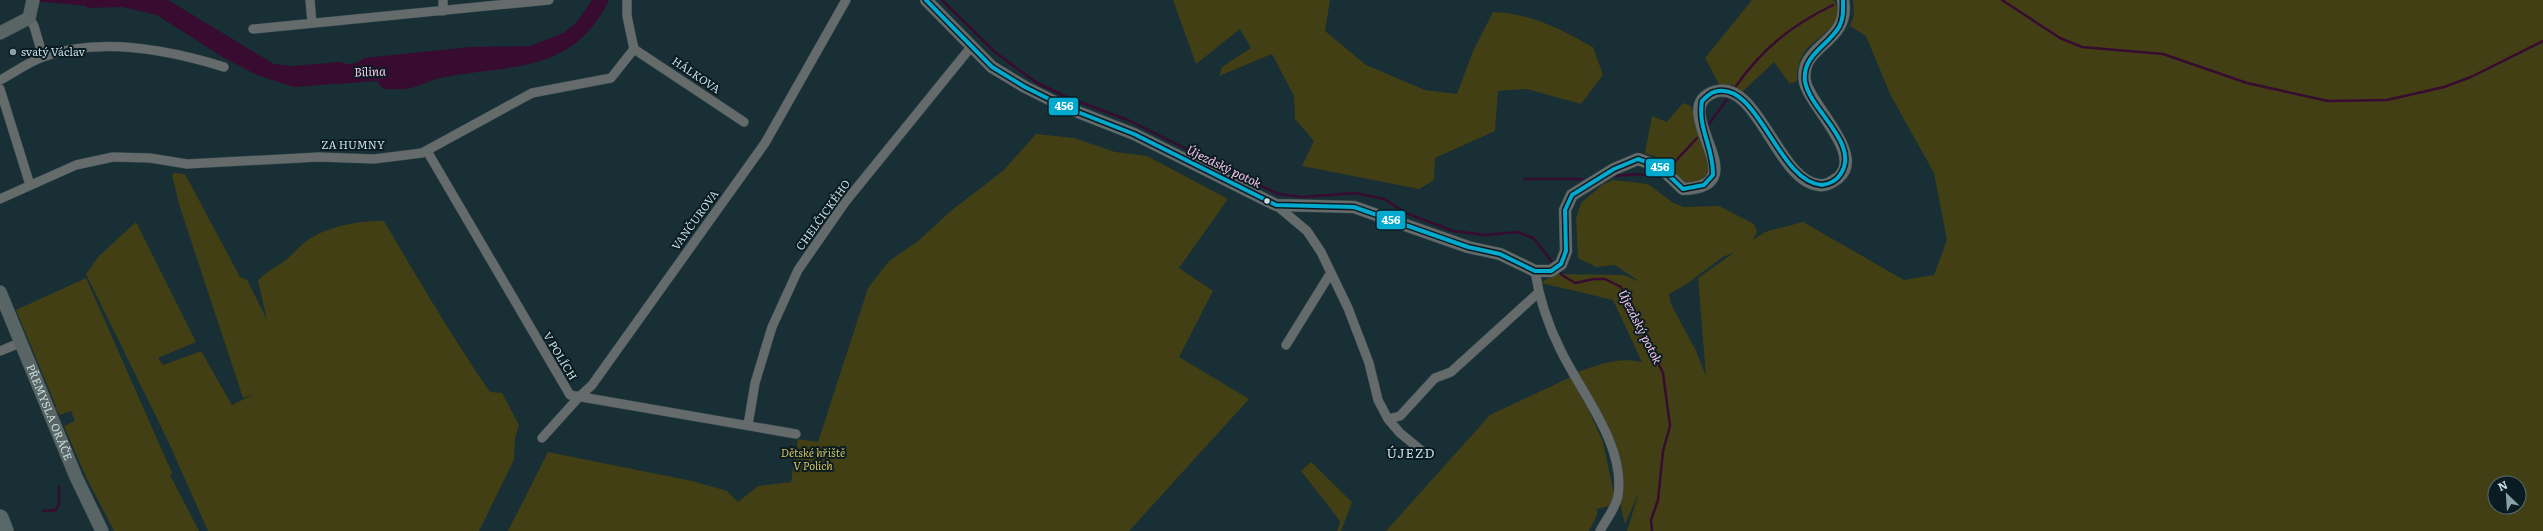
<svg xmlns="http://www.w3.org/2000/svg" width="2543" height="531" font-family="Literata,serif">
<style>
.green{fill:#433f15;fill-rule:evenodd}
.water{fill:#370c30}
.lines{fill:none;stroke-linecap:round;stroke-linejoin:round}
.stream{stroke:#370c30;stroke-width:2.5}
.minor-casing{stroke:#36494e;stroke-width:10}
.tertiary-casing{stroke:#36494e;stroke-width:13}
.secondary-casing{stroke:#36494e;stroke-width:14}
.motorway-casing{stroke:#36494e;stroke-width:18}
.minor{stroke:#646b6a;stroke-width:9}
.tertiary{stroke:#646b6a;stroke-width:12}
.secondary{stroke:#586564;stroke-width:13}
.motorway{stroke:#586868;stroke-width:17}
.bus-1-casing{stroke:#0a1c21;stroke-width:7}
.bus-1{stroke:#00a9ce;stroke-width:4}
.poi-dot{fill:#8aa1a7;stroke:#0a1c21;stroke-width:1.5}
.bus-dot{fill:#c8dee4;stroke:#0a1c21;stroke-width:1.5}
.labels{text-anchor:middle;stroke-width:4;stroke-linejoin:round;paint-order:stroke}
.poi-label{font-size:11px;fill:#c8dee4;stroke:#0a1c21;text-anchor:start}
.street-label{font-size:11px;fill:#c8dee4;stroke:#0a1c21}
.park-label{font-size:11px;font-style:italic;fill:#d3c05d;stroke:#0a1c21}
.water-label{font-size:12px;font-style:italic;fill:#f8c5e8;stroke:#0a1c21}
.quarter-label{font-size:13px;letter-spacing:1px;fill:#c8dee4;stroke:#0a1c21}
.line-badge{stroke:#0a1c21;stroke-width:1.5}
.badge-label{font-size:11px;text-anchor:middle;font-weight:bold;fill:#fff}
</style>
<rect width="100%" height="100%" fill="#172f35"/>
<path class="green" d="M1173 0H1330L1325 31 1366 65 1425 90 1457 94 1473 51 1493 12C1530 13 1561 29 1593 47L1603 75 1581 104 1527 89 1498 91 1495 131 1435 158 1434 180 1419 189 1302 166 1314 141 1295 119 1294 96 1272 54 1219 76 1222 67 1251 48 1240 29 1196 64Z
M1752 0H1834C1848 26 1814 37 1803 54 1798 63 1797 72 1797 81L1790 84 1774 62 1741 93 1732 85 1719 84 1705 58Z
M1853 0H2543V531H1627L1639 492 1625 524 1619 498 1618 462 1578 372C1600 364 1620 357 1642 362L1613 300 1541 283 1554 274 1624 275 1640 282 1615 265 1596 267 1578 258 1576 219 1581 203 1602 185 1613 180 1648 184 1672 202 1683 207 1719 206 1754 224 1757 232 1753 240 1765 232 1803 222 1904 280 1934 275 1947 240 1934 173 1890 94 1866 36 1850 26 1854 15ZM1735 252 1698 278 1706 376 1696 351 1671 304 1669 294 1685 285 1723 257ZM2495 483H2519V507H2495Z
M1683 103 1691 106 1709 163 1707 174 1699 182H1681L1669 162 1645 153 1652 116 1667 122Z
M1036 134 1074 138 1115 152 1147 156 1228 199 1179 268 1213 291 1179 357 1249 399 1129 531H508L548 452 692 481 727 491 738 502 758 486 791 482 798 439 818 442 868 288 889 261 917 242 952 210 1003 171Z
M175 173 185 174 240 277 247 280 267 320 258 281C266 271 277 267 287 259 293 254 299 247 305 242 325 227 359 220 384 221 418 279 452 337 490 392L502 393 519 425 515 438 514 460 479 531H208L169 443 86 274 99 256 136 222 196 342 158 358 163 365 201 351 232 405 254 394 243 398 179 204 172 175Z
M86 278 172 473 170 475 199 531H114L86 477 64 426 75 421 71 411 60 415 55 408 56 406 16 310Z
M1573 376 1603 442 1616 504 1597 509V515L1589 531H1386L1490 415Z
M1311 462 1352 502 1341 531H1337L1340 522 1337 517 1301 471Z"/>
<path class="water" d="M22 0H168L274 64 292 66 340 62C350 66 356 64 364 58L470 47 530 46 563 33 577 22 592 0H609C572 76 508 64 440 78 430 80 421 86 411 88 403 90 392 89 383 89L377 81 293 87 257 75 224 58 157 15 122 7 87 8V6Z"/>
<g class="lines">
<path class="stream" d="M942 0 995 52 1037 83 1069 98 1128 120 1278 194 1303 197 1355 193 1384 199 1406 213 1453 231 1485 235 1517 232 1533 238 1554 264
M2002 0 2060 38 2082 47 2163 54 2247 83 2328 101 2387 100 2444 87 2471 77 2543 41
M1736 86C1763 48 1792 25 1833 5
M1709 124 1728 98
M1671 166 1697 138
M1614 176 1640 174 1658 177
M1524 179H1582
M1558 270 1562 275 1575 283 1594 279H1605L1621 287 1663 373 1670 426 1663 451 1658 500 1651 520 1652 531
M43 511 56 510 59 504V487"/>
<defs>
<path id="minor" d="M310 0 312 23
M443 0V11
M29 18 34 26 43 57
M253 29 549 0
M634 49 744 122
M0 80C14 73 28 62 43 57 100 36 169 50 224 67
M0 89 30 185
M427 151 570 395 796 434
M0 199 76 165 113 157 150 158 187 164 319 157 374 159 422 153 532 93 611 78 634 49 627 16V0
M1276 205 1307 231 1321 252 1348 308 1369 363 1378 400 1388 419 1400 433 1422 451
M1535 271C1539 298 1549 327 1561 351 1582 394 1626 446 1618 496 1615 510 1606 519 1600 531
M1286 345 1330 274
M0 351 22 342
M1388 419 1400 416 1435 378 1451 372 1538 293
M748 425 755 383 772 327 798 270 846 201 971 47
M542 438 579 397 592 385 765 143 846 0"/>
<path id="tertiary" d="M926 0 992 67 1025 87 1065 107 1134 134 1276 205 1354 207 1468 247 1500 254 1535 271H1551L1561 264 1566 251 1565 210 1572 195 1614 169 1638 159 1660 167 1683 189C1760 187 1665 109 1714 92 1757 77 1778 182 1819 185 1827 186 1832 182 1838 178 1866 155 1810 106 1805 82 1798 44 1851 44 1843 0"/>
<g id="secondary">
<path d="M0 33 29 18 33 0"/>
<path id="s1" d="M0 292 76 477 102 531"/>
</g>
<path id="motorway" d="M0 518 5 531"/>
</defs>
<use href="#minor" class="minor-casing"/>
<use href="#tertiary" class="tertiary-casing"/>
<use href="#secondary" class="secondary-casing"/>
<use href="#motorway" class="motorway-casing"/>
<use href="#minor" class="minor"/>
<use href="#tertiary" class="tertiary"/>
<use href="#secondary" class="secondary"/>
<use href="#motorway" class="motorway"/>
<defs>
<path id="bus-1" d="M926 0 992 67 1025 87 1065 107 1134 134 1276 205 1354 207 1468 247 1500 254 1535 271H1551L1561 264 1566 251 1565 210 1572 195 1614 169 1638 159 1660 167 1683 189 1704 185 1713 175C1714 149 1697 127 1702 101 1705 98 1710 93 1714 92 1758 78 1777 182 1822 185 1829 184 1836 181 1840 175 1862 144 1809 110 1805 81 1802 55 1828 46 1839 27 1844 18 1843 9 1843 0"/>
</defs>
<use href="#bus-1" class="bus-1-casing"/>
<use href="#bus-1" class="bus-1"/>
</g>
<circle class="poi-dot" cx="13" cy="52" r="4"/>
<circle class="bus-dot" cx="1267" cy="201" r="3.5"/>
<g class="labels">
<g class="poi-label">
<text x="21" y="56">svatý Václav</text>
</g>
<g class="street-label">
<text transform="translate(696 75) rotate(34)" y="4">HÁLKOVA</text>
<text x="353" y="149">ZA HUMNY</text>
<text transform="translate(823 215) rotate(-54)" y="4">CHELČICKÉHO</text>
<text transform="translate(695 220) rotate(-54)" y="4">VANČUROVA</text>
<text transform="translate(560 356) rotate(59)" y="4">V POLÍCH</text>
<text dy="4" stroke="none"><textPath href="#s1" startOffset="130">PŘEMYSLA ORÁČE</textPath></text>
</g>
<g class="park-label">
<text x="813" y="457">Dětské hřiště<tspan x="813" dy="13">V Polích</tspan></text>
</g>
<g class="water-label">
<text transform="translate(370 72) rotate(-2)" y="4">Bílina</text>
<text transform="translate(1224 167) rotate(26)" y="4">Újezdský potok</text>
<text transform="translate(1640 327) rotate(63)" y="4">Újezdský potok</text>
</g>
<g class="quarter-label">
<text x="1411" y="458">ÚJEZD</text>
</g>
</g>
<g class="line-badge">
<rect x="1048" y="97" width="31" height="19" rx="4" fill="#00a9ce"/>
<rect x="1645" y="158" width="30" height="19" rx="4" fill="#00a9ce"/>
<rect x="1376" y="210" width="30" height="20" rx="4" fill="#00a9ce"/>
</g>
<g class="badge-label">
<text x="1064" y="110">456</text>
<text x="1660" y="171">456</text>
<text x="1391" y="224">456</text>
</g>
<g transform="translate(2507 495) rotate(335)"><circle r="19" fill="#0a1c21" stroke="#566a6f"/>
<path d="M0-3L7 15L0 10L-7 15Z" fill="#8aa1a7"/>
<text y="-6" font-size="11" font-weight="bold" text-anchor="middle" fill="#c8dee4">N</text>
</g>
</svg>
